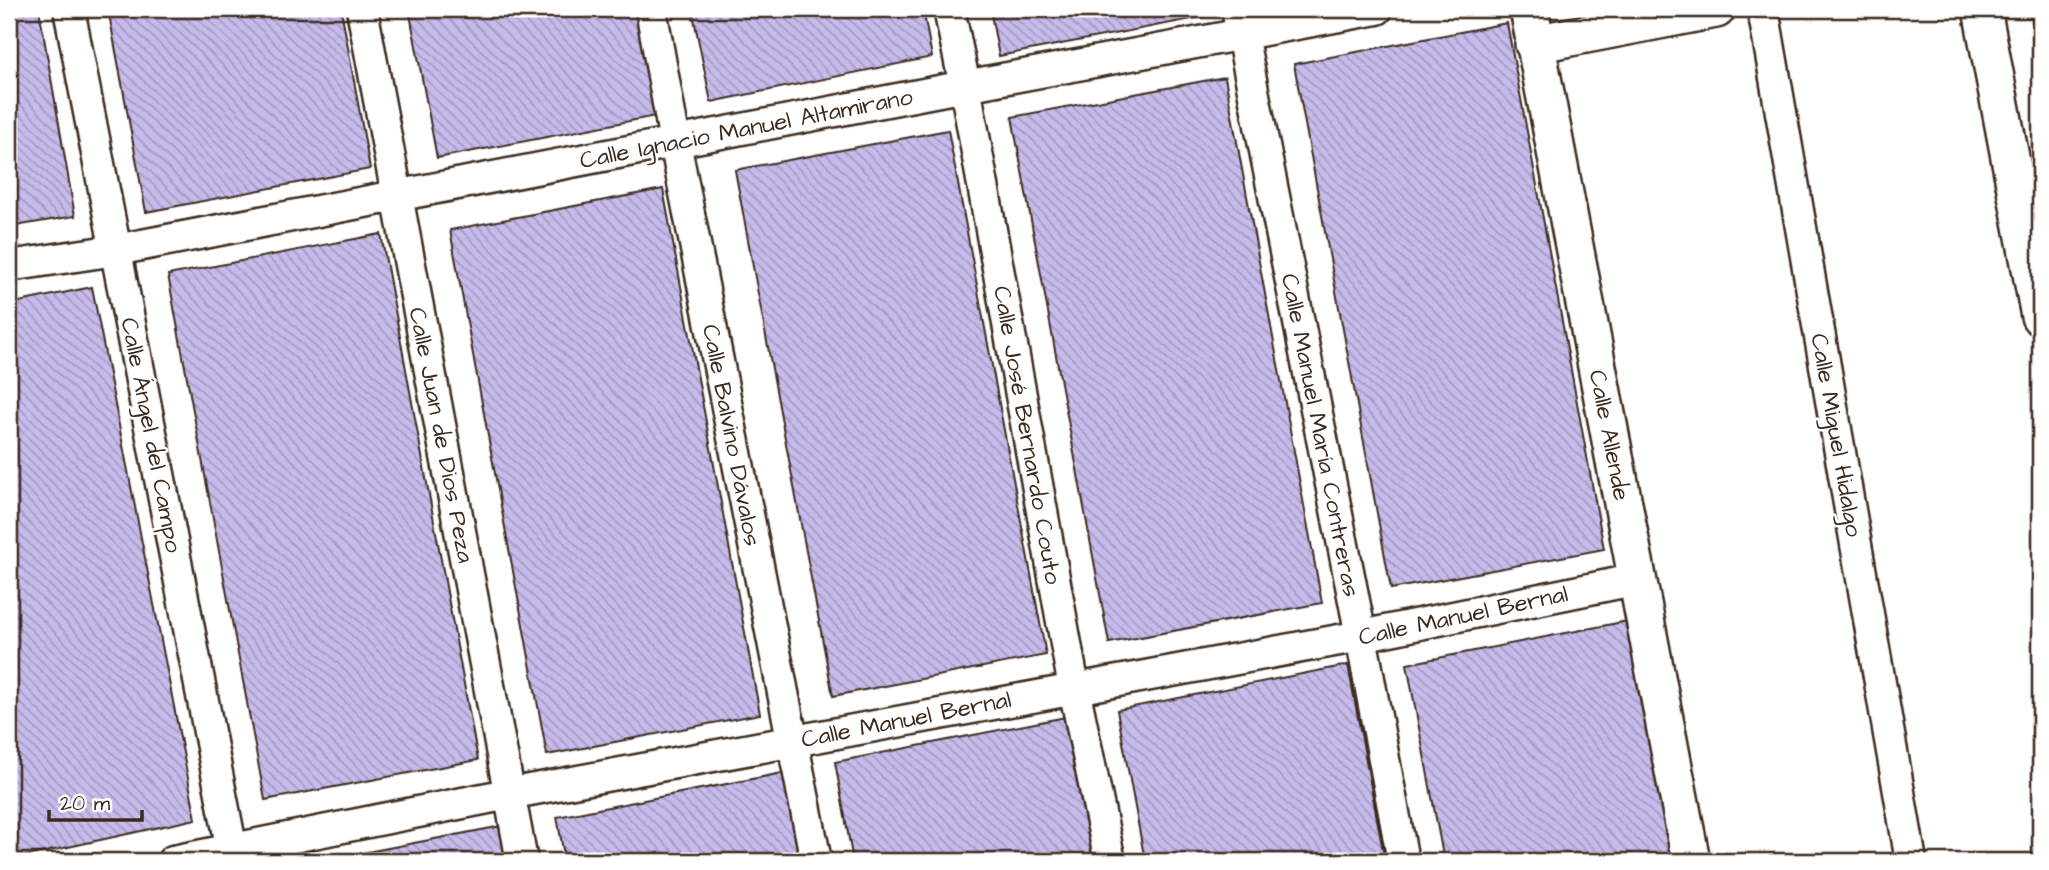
<svg xmlns="http://www.w3.org/2000/svg" width="2049" height="870" font-family="'Architects Daughter',sans-serif">
<style>
.building{fill:url(#building-back-hatch);stroke:#3b2a1e;stroke-width:2}
.lines{fill:none;stroke-linecap:round;stroke-linejoin:round}
.minor-casing{stroke:#3b2a1e;stroke-width:35}
.tertiary-casing{stroke:#3b2a1e;stroke-width:42}
.minor{stroke:#fff;stroke-width:30}
.tertiary{stroke:#fff;stroke-width:37}
.labels{text-anchor:middle;stroke-width:5;stroke-linejoin:round;paint-order:stroke}
.street-label{font-size:24px;fill:#3b2a1e;stroke:#fff}
</style>
<defs>
<pattern id="building-back-hatch" width="6" height="6" patternUnits="userSpaceOnUse" patternTransform="scale(1.75)"><rect width="6" height="6" fill="#c7bbec"/><path d="M-1 5l2 2M0 0l6 6M5-1l2 2" fill="none" stroke="#a398bf"/></pattern>
</defs>
<rect width="100%" height="100%" fill="#fff"/>
<filter id="ink" filterUnits="userSpaceOnUse"><feTurbulence type="fractalNoise" baseFrequency=".0143" numOctaves="2"/><feDisplacementMap in="SourceGraphic" scale="14" xChannelSelector="R" yChannelSelector="G"/><feConvolveMatrix kernelMatrix="1 2 1 2 8 2 1 2 1" color-interpolation-filters="sRGB"/></filter>
<g filter="url(#ink)">
<path class="building" d="M9 9H39L75 216 9 227Z
M108 9H341L370 169 146 212Z
M409 9H642L661 115 437 158Z
M692 9H923L932 57 711 102Z
M990 9H1222L1223 13 999 56Z
M1507 23 1604 549 1391 589 1294 64Z
M1225 77 1322 603 1109 643 1012 117Z
M948 130 1046 655 833 696 735 170Z
M663 189 760 714 547 755 450 230Z
M381 234 478 760 265 800 168 275Z
M92 287 196 819 9 860V304Z
M1638 619 1684 861H1444L1407 664Z
M1348 665 1385 861H1145L1117 710Z
M1066 717 1093 861H853L835 762Z
M788 772 805 861H565L557 817Z
M507 825 513 861H321Z"/>
<g class="lines">
<defs>
<path id="minor" d="M69 9 234 861
M362 9 522 861
M651 9 675 142 816 861
M949 9 965 86 1074 688 1110 861
M1237 9 1361 636 1403 861
M1763 9 1911 861
M9 266 116 250 965 86 1377 9
M173 861 508 794 1361 636 1638 579"/>
<path id="tertiary" d="M1529 9 1691 861
M1982 9 2040 316
M1534 44 1716 9"/>
</defs>
<use href="#minor" class="minor-casing"/>
<use href="#tertiary" class="tertiary-casing"/>
<use href="#minor" class="minor"/>
<use href="#tertiary" class="tertiary"/>
</g>
</g>
<g class="labels">
<g class="street-label">
<text transform="translate(746 128) rotate(-11)" y="8">Calle Ignacio Manuel Altamirano</text>
<text transform="translate(152 435) rotate(79)" y="8">Calle Ángel del Campo</text>
<text transform="translate(442 435) rotate(79)" y="8">Calle Juan de Dios Peza</text>
<text transform="translate(732 435) rotate(79)" y="8">Calle Balvino Dávalos</text>
<text transform="translate(1028 435) rotate(80)" y="8">Calle José Bernardo Couto</text>
<text transform="translate(1321 435) rotate(79)" y="8">Calle Manuel María Contreras</text>
<text transform="translate(1610 435) rotate(79)" y="8">Calle Allende</text>
<text transform="translate(1837 435) rotate(80)" y="8">Calle Miguel Hidalgo</text>
<text transform="translate(1463 615) rotate(-12)" y="8">Calle Manuel Bernal</text>
<text transform="translate(906 719) rotate(-11)" y="8">Calle Manuel Bernal</text>
</g>
</g>
<rect width="2049" height="870" fill="none" stroke="#fff" stroke-width="35"/>
<rect x="18" y="18" width="2014" height="835" fill="none" stroke="#3b2a1e" stroke-width="2.5" filter="url(#ink)"/>
<path d="M49 810v10h93v-10" fill="none" stroke="#3b2a1e" stroke-width="3.5"/>
<text x="60" y="810" font-size="21" fill="#3b2a1e" stroke="#ffffff" stroke-width="5" paint-order="stroke">20 m</text>
</svg>
